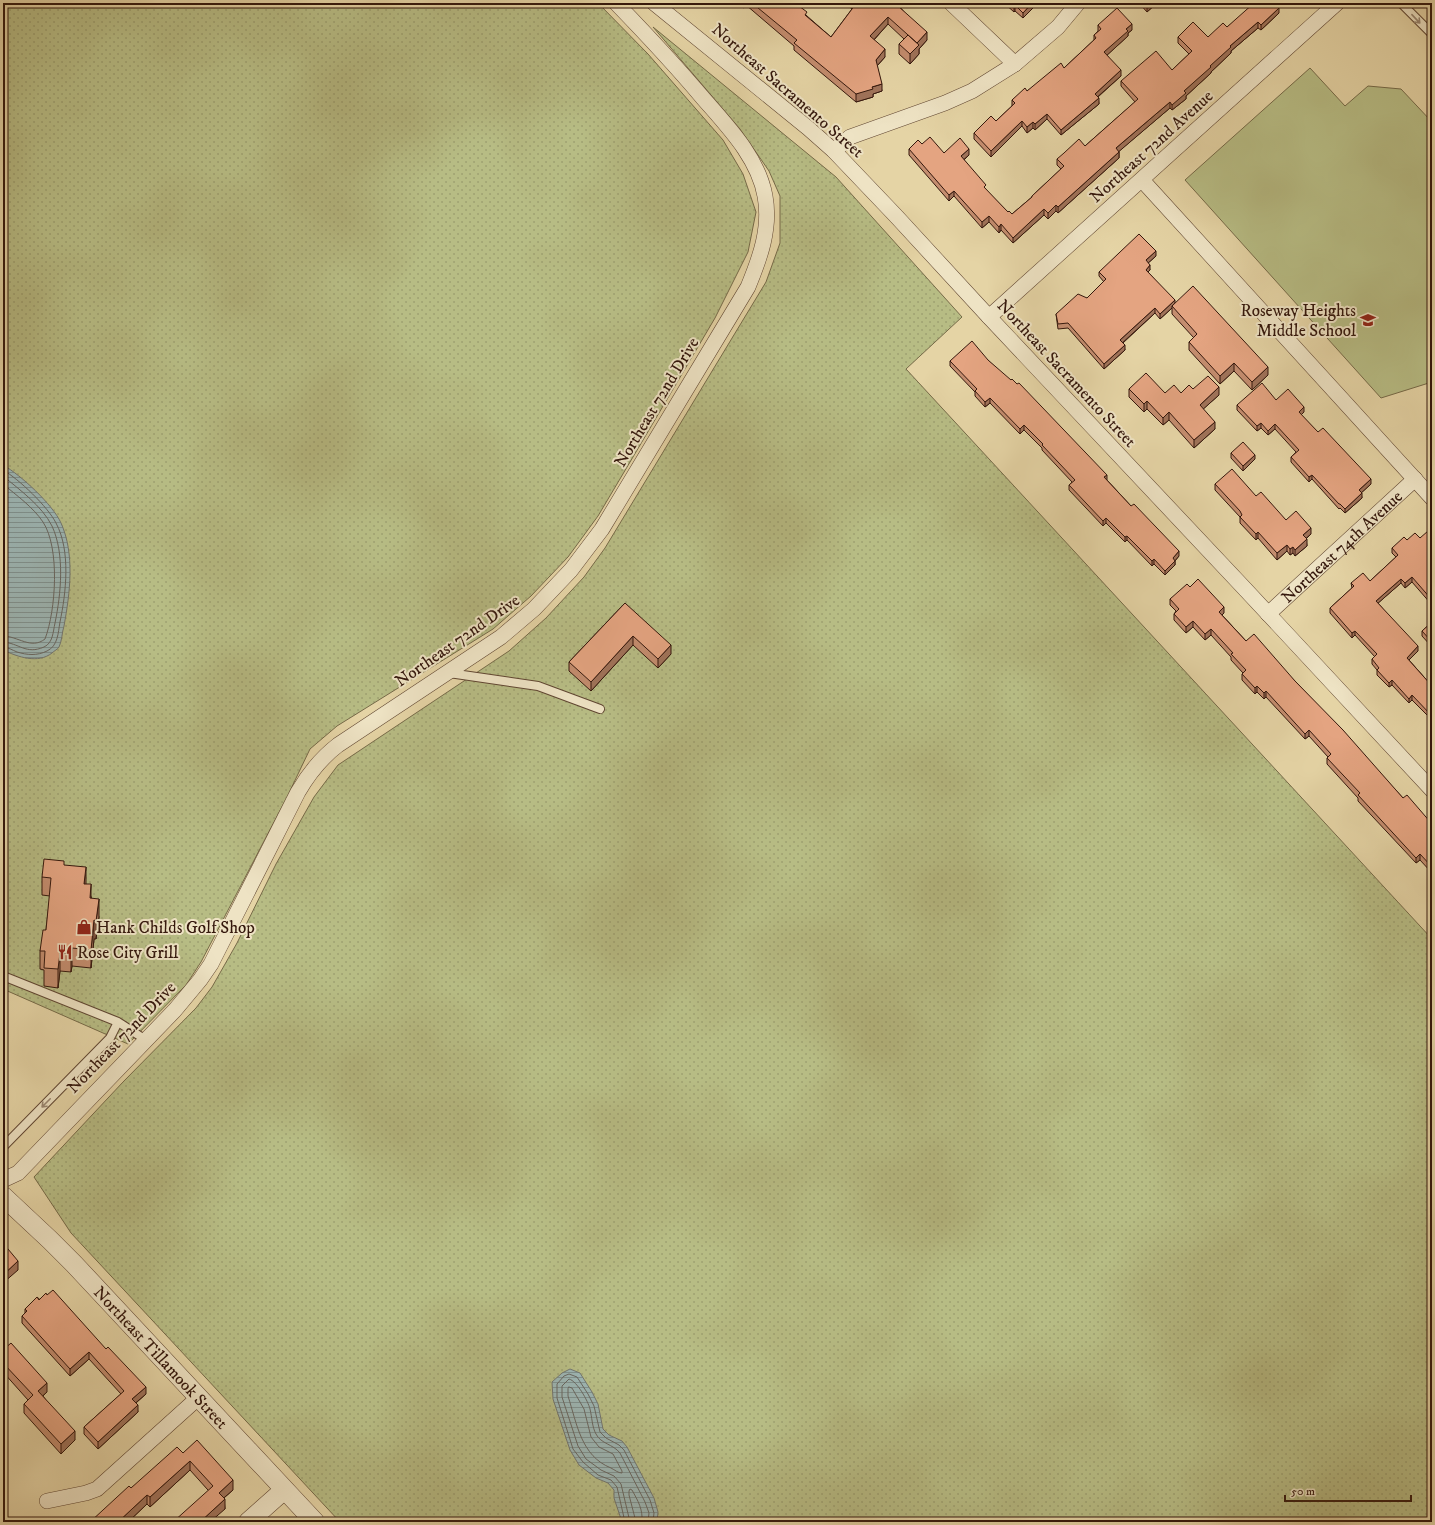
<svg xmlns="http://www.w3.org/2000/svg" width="1435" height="1525" font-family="'IM FELL DW Pica',serif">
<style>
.grass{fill:url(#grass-dots);stroke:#766a48}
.pitch{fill:#b7bc84;stroke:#766a48}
.water{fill:url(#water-rules);stroke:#727670}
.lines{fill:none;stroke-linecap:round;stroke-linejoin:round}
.shore{stroke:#686660;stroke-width:1}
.service-casing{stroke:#604632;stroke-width:10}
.minor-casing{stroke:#604632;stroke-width:16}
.tertiary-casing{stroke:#604632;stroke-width:20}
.service{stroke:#eee3c4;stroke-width:8}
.minor{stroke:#eee3c4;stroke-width:15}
.tertiary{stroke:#eee3c4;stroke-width:19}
.wall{fill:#c48d6f;stroke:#34170c}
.shaded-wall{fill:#a0735a;stroke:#34170c}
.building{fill:#e4a481;stroke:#34170c}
.oneway{stroke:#9a8771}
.labels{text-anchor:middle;stroke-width:4;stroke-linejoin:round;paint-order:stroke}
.street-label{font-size:17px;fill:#34170c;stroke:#eee3c4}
.poi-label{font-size:17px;fill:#34170c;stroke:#eee3c4;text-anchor:start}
</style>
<defs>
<pattern id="grass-dots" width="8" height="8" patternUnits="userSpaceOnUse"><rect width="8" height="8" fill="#b7bc84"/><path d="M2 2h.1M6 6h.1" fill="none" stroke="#9ea171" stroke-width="1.8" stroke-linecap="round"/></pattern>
<pattern id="water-rules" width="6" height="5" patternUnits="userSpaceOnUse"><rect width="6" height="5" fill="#9cb5b3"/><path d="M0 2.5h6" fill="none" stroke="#809290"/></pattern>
</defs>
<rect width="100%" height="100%" fill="#e5d4a5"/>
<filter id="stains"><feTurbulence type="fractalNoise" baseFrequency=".005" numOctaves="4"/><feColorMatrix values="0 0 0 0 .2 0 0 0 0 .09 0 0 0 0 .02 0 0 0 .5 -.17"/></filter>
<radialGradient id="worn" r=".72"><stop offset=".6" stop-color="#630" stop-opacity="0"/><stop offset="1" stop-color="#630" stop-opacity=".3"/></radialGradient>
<path class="grass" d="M3 3H598L648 54 723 140 743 174 756 212 748 252 715 318 633 457 598 516 568 557 531 596 493 629 337 726 310 749 287 797 201 962 186 985 128 1044 3 989Z
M653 27 836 177 962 317 906 369 1432 939V1522H340L71 1233 34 1177 123 1082 196 1008 212 987 237 943 276 864 314 797 338 765 509 651 546 618 584 577 605 548 766 282 780 243V196L769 171 740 129Z"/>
<path class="pitch" d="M1310 68 1345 106 1368 86 1401 89 1432 122V382L1381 398 1185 180Z"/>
<path class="water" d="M3 465C21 475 53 505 61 523 75 554 70 593 64 626 62 632 62 641 59 647 58 649 54 651 52 653 38 664 18 657 3 650Z
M570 1369 580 1373 592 1392 598 1404 603 1429 609 1435 622 1441 627 1447 654 1498 658 1512 657 1522H622L614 1498V1490L608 1483 596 1478 579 1465 570 1450 553 1399 552 1382 562 1373Z"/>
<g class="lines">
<path class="shore" d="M3 470C19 479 48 507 56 523 71 551 66 593 60 622 58 633 58 646 47 651 37 656 27 655 17 652 12 650 8 647 3 647
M3 476C20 490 42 506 52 526 65 554 61 594 55 623 53 632 53 643 44 647 26 655 19 643 3 642
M3 484C16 495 33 507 43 522 60 548 56 610 45 639 31 650 18 636 3 636
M569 1387 572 1388 584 1409 591 1437 599 1447 613 1454 622 1471V1473C618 1473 615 1470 611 1468 581 1456 577 1424 568 1396V1389Z
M625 1522 617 1487 611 1480 598 1475 583 1462 573 1449 557 1398V1384L564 1376 569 1374 577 1377 588 1394 594 1406 600 1432 606 1438 619 1445 624 1450 650 1500 654 1513 653 1522
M630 1522 621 1484 614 1476 601 1470 586 1459 578 1446 562 1397V1386L569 1379C577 1381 588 1401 590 1409 592 1417 592 1427 596 1434 601 1444 613 1444 620 1453L645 1502 649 1513 648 1522
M636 1522 629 1495V1491L630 1489 632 1490C638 1501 643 1509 642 1522"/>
<defs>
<path id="service" d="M1401 3 1432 34
M449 673 538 686 600 709
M3 976 118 1022 146 1040
M3 1147 110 1038 118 1022"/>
<g id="minor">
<path d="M654 3 808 128 834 151 896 216 989 317 1245 589 1432 790"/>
<path d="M951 3 1015 64"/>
<path d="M834 151 850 137 945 103 972 91 1015 64 1058 27 1078 3"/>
<path d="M1142 180 1432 498"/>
<path d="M989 317 1337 3"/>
<path id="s1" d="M1268 614 1415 479"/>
<path d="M3 1180 18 1173 175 1010 200 980 211 964 298 792C309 773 321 758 338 745L501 637 534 609 571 570 602 529 748 287C760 258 771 228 765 196 758 157 727 126 702 97 675 65 646 34 616 3"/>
<path d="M47 1501 86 1493 97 1489 199 1397"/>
</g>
<g id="tertiary">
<path id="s2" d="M3 1196 50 1240 74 1264 315 1522"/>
<path d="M248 1522 284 1490"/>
</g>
</defs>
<use href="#service" class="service-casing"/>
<use href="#minor" class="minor-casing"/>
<use href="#tertiary" class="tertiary-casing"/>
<use href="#service" class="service"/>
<use href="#minor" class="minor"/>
<use href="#tertiary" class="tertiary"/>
</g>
<path class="wall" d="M737 3H795L807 16 831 37 852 9 845 3H898L900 7 927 40 919 49V54L910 64 899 54V44L904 39 888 24 874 40 885 57 877 66 882 91 873 94V97L856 102 794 50V46L746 5 744 8Z
M1004 3H1038L1023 18 1015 11 1014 12Z
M1139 3H1157L1147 12Z
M1257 6 1279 13 1261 30 1258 28 1231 51V53L1211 72V73L1186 96V99L1172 110 1170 108 1119 151V158L1058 213 1056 211 1048 219 1044 215 1013 243 1001 230 999 233 989 222 982 228 954 196 949 201 909 155V149L922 144 944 153 969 155 964 160 986 190 1008 212 1012 214 1032 197V196L1061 169 1057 165V159L1085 146 1135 102 1121 86V81L1172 70 1189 54 1178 43V37H1208L1227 27Z
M1098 25 1132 30 1128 33V36L1107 55 1121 76 1098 97 1099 104 1061 135 1047 119 1035 130 1033 128 1027 133 1022 126 991 157 974 139V133L996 121 1012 106V100L1027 91 1064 68 1094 40V35L1098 31Z
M1156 256 1148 263 1150 270 1148 272 1175 303 1268 375 1252 390 1234 371 1220 384 1189 350V342L1194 338 1172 314V308L1160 319 1155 313 1123 343 1125 350 1104 369 1068 328 1058 329 1056 314 1087 298 1104 282 1099 276V272Z
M988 360 1107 479V480L1131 506 1179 556 1175 561V565L1165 575 1154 564 1152 566 1127 540 1125 542 1106 523 1103 526 1069 490V485L1072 482 1042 450V448L1024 430 1020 434 990 403 985 407 975 396V392L950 366V361Z
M1129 389 1165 393H1181L1193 389 1219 395 1203 409 1215 429 1194 448 1169 420 1163 425 1147 409 1144 412 1129 397Z
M1276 400 1304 412 1301 415 1318 432 1371 484 1361 493 1362 498 1345 513 1340 508 1339 509 1312 479 1309 482 1291 462V457L1296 452 1275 429 1268 435 1261 428 1257 431 1237 410V405Z
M1231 453 1255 459 1243 471 1231 458Z
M1215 484 1256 496 1286 520 1311 534 1306 539 1307 546 1295 556 1293 553 1290 555 1287 551 1277 560 1258 538 1256 540 1240 523V517L1215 490Z
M1432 535V605L1412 582 1405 588 1401 583 1378 603 1418 651 1409 660 1432 686V725L1430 722V718L1412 700 1409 703 1392 685 1389 687 1377 675V670L1372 664V659L1375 657 1355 635 1352 638 1330 613V608L1352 588 1351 583 1370 581 1396 557 1392 553V548L1420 538Z
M1190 587 1224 613 1222 615 1246 641 1295 681 1403 798 1432 824V873L1420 860 1416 863 1358 801V798L1327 764V758L1328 757 1309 736 1305 739 1266 697 1264 699 1257 692 1255 694 1242 680V674L1243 673 1231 660V657L1211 635 1205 640 1193 627 1186 633 1174 620V614L1176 611 1170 605V599Z
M625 603 671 654 658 668 633 645 591 691 569 671V662Z
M1432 622V647L1422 636V631Z
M64 865 86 884 99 917 96 939H94L91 968 72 966 71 972 60 971 58 988 44 986V970L40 969V951L46 930 50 896 42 895V877Z
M37 1297 146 1394 136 1403 138 1412 98 1449 84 1434V1427L121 1394 89 1359 70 1376 22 1323V1316L25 1314V1309Z
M3 1347 47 1392 43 1396 75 1440 61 1454 24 1413V1404L28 1400 3 1372Z
M183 1453 233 1490 224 1498 225 1509 190 1470 150 1507 147 1504 128 1522H90L131 1488Z"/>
<path class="shaded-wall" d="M744 3H746V5L744 8Z
M1032 3H1038L1023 18V13Z
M1149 3H1157L1147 12V5Z
M1015 5V11L1014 12V7Z
M1279 8V13L1261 30V25Z
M888 17V24L870 44V36Z
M1258 22V28L1231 51V53L1211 72V73L1186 96V99L1172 110V105L1184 91 1210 66 1230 46Z
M1132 24V30L1128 33V36L1104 58V52L1126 29Z
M927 32V40L919 49V54L910 64V54L917 43Z
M885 49V57L876 67V60Z
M1121 70V76L1095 99V94Z
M882 84V91L873 94V97L856 102V94L872 87Z
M1099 98V104L1061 135V130Z
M1170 102V108L1116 154V148Z
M1047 114V119L1035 130V124Z
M1022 121V126L991 157V151Z
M1033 122V128L1027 133V127Z
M969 149V155L961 162V156Z
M1119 152V158L1058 213V207Z
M954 191V196L949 201V195Z
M1056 205V211L1048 219V213Z
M1044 209V215L1013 243V238Z
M989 216V222L982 228V222Z
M1001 224V230L999 233V227Z
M1156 251V256L1146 265V260Z
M1150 265V270L1146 274V270Z
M1175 300V305L1172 306V308L1160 319V314Z
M1155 308V313L1120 345V340Z
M1125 345V350L1104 369V364Z
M1234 363V371L1220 384V376Z
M1268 367V375L1252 390V382Z
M1219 387V395L1200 412V405Z
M990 398V403L985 407V402Z
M1147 401V409L1144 412V404Z
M1304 407V412L1299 417V412Z
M1169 412V420L1163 425V418Z
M1215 422V429L1194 448V440Z
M1261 423V428L1257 431V426Z
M1275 424V429L1268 435V431Z
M1024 425V430L1020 434V429Z
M1255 455V459L1243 471V466Z
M1107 475V479L1104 482V477Z
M1312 475V479L1309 482V477Z
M1371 479V484L1359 495V490Z
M1362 493V498L1345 513V509Z
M1106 518V523L1103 526V521Z
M1311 528V534L1303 541V535Z
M1258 532V538L1256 540V534Z
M1127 536V540L1125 542V537Z
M1307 539V546L1295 556V550Z
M1287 545V551L1277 560V553Z
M1293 547V553L1290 555V549Z
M1179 551V556L1173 563V558Z
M1154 559V564L1152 566V561Z
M1175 561V565L1165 575V571Z
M1412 577V582L1405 588V583Z
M1401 579V583L1376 605V601Z
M1224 607V613L1219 618V612Z
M1193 621V627L1186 633V627Z
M1211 629V635L1205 640V634Z
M1355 631V635L1352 638V633Z
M633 636V645L591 691V682Z
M671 645V654L658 668V659Z
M1418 646V651L1407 662V658Z
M1392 680V685L1389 687V683Z
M1257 686V692L1255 694V688Z
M1266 691V697L1264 699V693Z
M1412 695V700L1409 703V699Z
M1309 730V736L1305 739V734Z
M1420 854V860L1416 863V858Z
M86 867V885L84 884Z
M91 884V903L90 898Z
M99 899V917L96 939V921Z
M94 920V939L91 968V950Z
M72 948V966L71 972V954Z
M60 953V971L58 988V969Z
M18 1261V1270L3 1283V1275Z
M89 1352V1359L70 1376V1369Z
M47 1383V1392L38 1400V1391Z
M146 1387V1394L132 1406V1399Z
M138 1405V1412L98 1449V1442Z
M75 1431V1440L61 1454V1444Z
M190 1461V1470L150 1507V1497Z
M233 1480V1490L219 1502V1493Z
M147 1495V1504L128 1522H118Z
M225 1499V1509L210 1522H200Z"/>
<path class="building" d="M752 3H795L807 12 805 15 831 37 855 5 853 3H898L900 4 898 6 927 32 917 43 888 17 870 36 885 49 876 60 882 84 872 87 873 89 856 94 794 43 797 40Z
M1010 3H1032L1023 13 1015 5 1014 7Z
M1254 3 1257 6 1260 3H1275L1279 8 1261 25 1258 22 1230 46 1231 47 1210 66 1211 67 1184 91 1186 93 1172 105 1170 102 1116 148 1119 152 1058 207 1056 205 1048 213 1044 209 1013 238 1001 224 999 227 989 216 982 222 954 191 949 195 909 149 918 140 922 144 930 137 944 153 960 138 969 149 961 156 986 185 984 187 1008 212 1009 211 1012 214 1032 197V196L1064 166 1057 159 1064 153 1079 139 1085 146 1138 99 1121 81 1156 51 1172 70 1192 51 1178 37 1193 22 1208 37 1223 23 1227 27Z
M1117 8 1132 24 1126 29 1128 31 1104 52 1121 70 1095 94 1099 98 1061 130 1047 114 1035 124 1033 122 1027 127 1022 121 991 151 974 133 991 116 996 121 1015 103 1012 100 1025 88 1027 91 1061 63 1064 68 1096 38 1094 35 1101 29 1098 25Z
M908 35 919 45 910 54 899 44Z
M1139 234 1156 251 1146 260 1150 265 1146 270 1175 300 1160 314 1155 308 1120 340 1125 345 1104 364 1068 323 1058 324 1056 314 1078 294 1087 298 1106 279 1099 272Z
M1193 286 1268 367 1252 382 1234 363 1220 376 1189 342 1197 334 1172 306Z
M972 341 988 360 1011 380 1012 379 1017 384 1019 383 1107 475 1104 477 1131 506 1134 504 1179 551 1173 558 1175 561 1165 571 1154 559 1152 561 1127 536 1125 537 1106 518 1103 521 1069 485 1075 480 1042 445 1043 444 1024 425 1020 429 990 398 985 402 975 391 977 389 950 361Z
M1146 373 1165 393 1174 385 1181 393 1189 385 1193 389 1208 376 1219 387 1200 405 1215 422 1194 440 1169 412 1163 418 1147 401 1144 404 1129 389Z
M1262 383 1276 400 1288 389 1304 407 1299 412 1318 432 1323 428 1371 479 1359 490 1362 493 1345 509 1340 504H1339L1312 475 1309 477 1291 457 1299 450 1275 424 1268 431 1261 423 1257 426 1237 405Z
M1243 442 1255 455 1243 466 1231 453Z
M1232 469 1256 496 1261 492 1286 520 1296 511 1311 528 1303 535 1307 539 1295 550 1293 547 1290 549 1287 545 1277 553 1258 532 1256 534 1240 517 1242 515 1240 511 1215 484Z
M1428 531 1432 535V600L1412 577 1405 583 1401 579 1376 601 1418 646 1407 658 1432 686V720L1430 718 1432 716 1412 695 1409 699 1392 680 1389 683 1377 670 1379 668 1372 659 1377 654 1355 631 1352 633 1330 608 1354 586 1351 583 1363 573 1370 581 1398 555 1392 548 1404 537 1407 540 1415 533 1420 538Z
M1198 579 1224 607 1219 612 1246 641 1254 634 1295 681 1343 730 1403 798 1407 795 1432 824V867L1420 854 1416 858 1358 795 1360 793 1327 758 1331 754 1309 730 1305 734 1266 691 1264 693 1257 686 1255 688 1242 674 1246 670 1231 654 1233 653 1211 629 1205 634 1193 621 1186 627 1174 614 1179 609 1170 599 1187 584 1190 587Z
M625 603 671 645 658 659 633 636 591 682 569 662Z
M1432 622V642L1422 631Z
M44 859 64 861V865L86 867 84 884H91L90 898 99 899 96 921 94 920 91 950 72 948 71 954 60 953 58 969 44 968 45 951H40L43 930H46L51 878 42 877Z
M3 1243 18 1261 3 1275Z
M53 1290 106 1349 108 1347 146 1387 132 1399 138 1405 98 1442 84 1427 124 1391 89 1352 70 1369 22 1316 27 1311 25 1309 37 1297 39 1300 46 1293 47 1295Z
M11 1343 47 1383 38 1391 75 1431 61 1444 24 1404 33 1395 3 1363V1350Z
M197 1440 233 1480 219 1493 225 1499 200 1522H173L213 1486 190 1461 150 1497 147 1495 118 1522H90L129 1486 131 1488 177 1447 183 1453Z"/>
<defs><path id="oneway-shaft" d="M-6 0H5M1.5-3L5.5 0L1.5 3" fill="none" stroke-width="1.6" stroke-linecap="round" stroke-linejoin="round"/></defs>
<g class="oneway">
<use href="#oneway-shaft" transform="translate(1416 19) rotate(47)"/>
<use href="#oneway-shaft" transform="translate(46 1103) rotate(135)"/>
</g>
<defs>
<symbol id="school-bare" viewBox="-9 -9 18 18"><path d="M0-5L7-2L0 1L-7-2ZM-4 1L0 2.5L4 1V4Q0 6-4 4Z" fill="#8f2418" stroke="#eee3c4" stroke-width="2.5" paint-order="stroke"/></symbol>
<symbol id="shop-bare" viewBox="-9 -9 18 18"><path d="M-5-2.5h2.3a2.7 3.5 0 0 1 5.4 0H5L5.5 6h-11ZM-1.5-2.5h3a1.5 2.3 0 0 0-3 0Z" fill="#8f2418" stroke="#eee3c4" stroke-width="2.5" paint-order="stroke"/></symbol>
<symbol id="restaurant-bare" viewBox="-9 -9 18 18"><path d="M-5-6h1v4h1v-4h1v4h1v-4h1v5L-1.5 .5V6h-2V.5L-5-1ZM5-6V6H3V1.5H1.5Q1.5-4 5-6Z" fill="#8f2418" stroke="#eee3c4" stroke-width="2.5" paint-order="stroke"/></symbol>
</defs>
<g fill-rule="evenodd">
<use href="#school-bare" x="1357" y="309" width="22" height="22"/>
<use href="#shop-bare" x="73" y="916" width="22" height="22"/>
<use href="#restaurant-bare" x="54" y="941" width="22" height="22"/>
</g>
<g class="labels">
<g class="street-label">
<text transform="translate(788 90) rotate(41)" y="6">Northeast Sacramento Street</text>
<text transform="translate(1151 146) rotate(-42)" y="6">Northeast 72nd Avenue</text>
<text transform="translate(1067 373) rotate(47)" y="6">Northeast Sacramento Street</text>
<text transform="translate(656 402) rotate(-59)" y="6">Northeast 72nd Drive</text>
<text dy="6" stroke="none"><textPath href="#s1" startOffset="100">Northeast 74th Avenue</textPath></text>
<text transform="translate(457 640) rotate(-35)" y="6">Northeast 72nd Drive</text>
<text transform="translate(121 1037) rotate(-46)" y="6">Northeast 72nd Drive</text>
<text dy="6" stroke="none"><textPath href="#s2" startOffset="226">Northeast Tillamook Street</textPath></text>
</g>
<g class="poi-label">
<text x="1356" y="316" text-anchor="end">Roseway Heights<tspan x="1356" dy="20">Middle School</tspan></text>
<text x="96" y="933">Hank Childs Golf Shop</text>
<text x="77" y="958">Rose City Grill</text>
</g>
</g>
<rect width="1435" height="1525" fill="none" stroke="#e5d4a5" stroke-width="16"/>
<rect x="4" y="4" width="1427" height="1517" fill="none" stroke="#34170c" stroke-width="2"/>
<rect x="8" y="8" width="1419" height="1509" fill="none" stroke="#34170c"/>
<path d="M1285 1495v6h126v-6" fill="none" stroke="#34170c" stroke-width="2"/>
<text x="1291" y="1495" font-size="12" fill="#34170c" stroke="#eee3c4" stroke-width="3" paint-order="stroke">50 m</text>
<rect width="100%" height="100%" filter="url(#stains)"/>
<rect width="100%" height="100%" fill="url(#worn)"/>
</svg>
